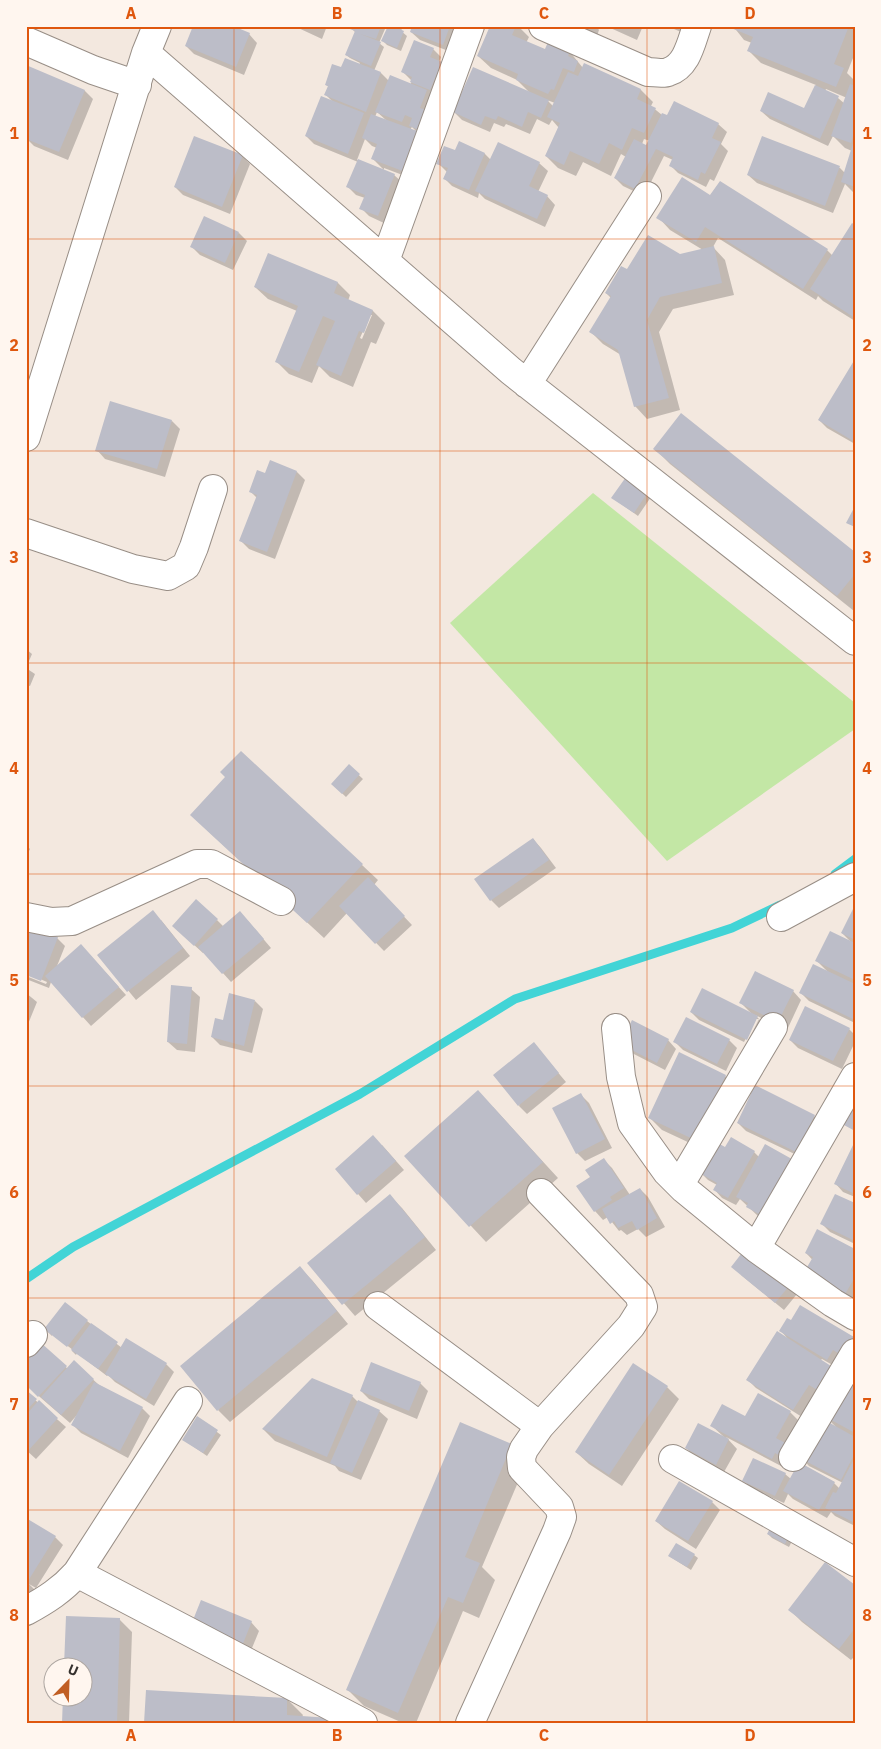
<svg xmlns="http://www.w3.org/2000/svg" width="881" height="1749" font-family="'IBM Plex Sans',sans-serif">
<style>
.green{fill:#c3e7a5}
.shadow{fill:#0003;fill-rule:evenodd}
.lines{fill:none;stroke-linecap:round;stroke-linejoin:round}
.stream{stroke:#42d4d6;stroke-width:9}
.building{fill:#bcbdc8}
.minor-casing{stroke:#988e86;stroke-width:30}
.minor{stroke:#fff;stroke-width:28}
.grid{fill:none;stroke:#df570e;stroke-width:1;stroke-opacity:0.55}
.neatline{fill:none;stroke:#df570e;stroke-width:2}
.grid-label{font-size:16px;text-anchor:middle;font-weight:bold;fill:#df570e}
</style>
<rect width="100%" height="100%" fill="#f3e8df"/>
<path class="green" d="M593 493 855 703V729L667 861 450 623Z"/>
<path class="shadow" d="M294 26H327L322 39Z
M352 26H382L385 29 379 43 384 47 374 71 381 73 389 81 410 85 412 81 403 72 433 49 441 57 439 62 449 71 421 182 384 168V170L373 159 377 148 372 146 365 139 357 160 394 175 403 183 386 224 369 216 361 208 365 198 356 195 348 187 358 162 314 144 306 136 333 102 326 95 329 87 326 85 342 69 359 65 360 63 350 58 346 55 356 33 351 28ZM377 112 387 121 375 117ZM412 127 418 133 410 130Z
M386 26H403L401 31 407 36 401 51 387 45 383 41 389 27Z
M414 26H461L451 52 420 40 411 32Z
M491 26H518L529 37 526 43 546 51 570 52 583 68 641 90 653 102 651 106 662 115 718 124 727 132 721 144 728 151 714 181 710 179 706 187 678 173 670 165 673 160 664 156 644 196 623 186 615 178 626 157 621 154 611 176 583 162 576 176 558 168 546 156 559 128 552 120 549 125 537 119 530 134 506 124 504 127 494 123 490 132 462 120 454 112 530 93 517 80 491 68 478 56ZM547 100 555 103 553 106ZM644 139 650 141 647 146 642 144Z
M569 26H596L599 30 595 42Z
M606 26H643L637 40Z
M667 26H699L695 38Z
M733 26H855V53L847 73 855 81V194L845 184 833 213 757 183 748 175 763 138 840 168 845 173 852 151 845 148 833 136 828 146 770 119 761 111 805 110 816 85 761 63 749 51 752 43 744 40ZM826 89 847 98 845 104 838 98 825 91Z
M249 34 257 43 244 75 194 54 186 46Z
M26 67 85 91 93 99 68 160 34 146 26 138 29 128 26 127Z
M460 143 485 154 491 160 539 163 548 171 538 192 547 196 555 205 545 227 485 199 479 193 478 198 452 186 444 178 447 172 438 163 456 152Z
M242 156 250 164 230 214 183 195 175 187Z
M720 182 827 250 833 256 855 226V321L823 301 818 296 816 300 718 238 713 247 725 260 734 295 673 309 659 332 680 410 647 419 635 406 621 355 603 344 591 332 611 298 606 293 627 271 703 250 670 230 658 217 710 196Z
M239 233 247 241 233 270 200 255 191 246Z
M269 255 338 283 350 295 348 301 373 311 385 323 376 344 371 342 353 387 330 377 319 366 312 383 289 374 277 362 297 311 268 299 255 287ZM370 315H372L362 339 360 338Z
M855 362V444L827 428 819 420Z
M172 421 180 429 165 477 105 459 97 450Z
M654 448 855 553 854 611 670 464Z
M297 472 305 480 275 559 249 549 241 541 257 498 251 492 266 475Z
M626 479 651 497 638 516 617 501Z
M26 649 32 654 26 668 35 674 30 686 26 685Z
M349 766 363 779 346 797 332 784Z
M207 830 362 865 378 880 374 885 412 925 384 951 347 913 324 938Z
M533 839 541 848 556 868 499 908 491 900Z
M26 845 30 849 26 857Z
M855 907V1023L809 1001 800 992 828 972 817 961 853 944 842 933Z
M161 920 190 956 136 1000 99 955Z
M217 920 224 927 248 921 271 948 231 982 204 952 203 953 182 934Z
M57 938 65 946 57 966 89 954 126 995 91 1026 51 982 49 988 26 979V976L46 984 47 982 26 973Z
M191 989 200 997 195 1052 177 1050 168 1042Z
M793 991 801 1000 787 1030 755 1015 766 1026 755 1047 747 1043 759 1019H756L744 1042 699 1020 691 1012 752 1014 741 1003Z
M26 993 37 1002 26 1029Z
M255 1001 263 1009 252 1053 220 1045 212 1037 224 1022Z
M849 1029 855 1035V1042L842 1069 798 1048 790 1040Z
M668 1040 676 1049 665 1070 630 1052 622 1044Z
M729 1040 737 1048 726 1071 683 1050 675 1042Z
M534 1044 566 1082 527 1114 519 1106Z
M725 1076 738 1088 707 1151 662 1130 649 1117Z
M581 1095 589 1103 612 1148 585 1161 577 1153Z
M493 1107 558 1178 486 1242 406 1156Z
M814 1116 822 1124 805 1159 746 1131 738 1123Z
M855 1144V1197L843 1192 835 1183Z
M382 1145 404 1170 366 1203 336 1169Z
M725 1148 754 1152 759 1157V1217L740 1199 736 1205 722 1198 714 1189 717 1185 708 1180 700 1172Z
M604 1160 612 1168 630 1195 640 1189 648 1197 665 1227 646 1237 638 1229 627 1235 621 1230 619 1231 608 1217 603 1220 595 1211 578 1186 592 1177Z
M390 1196 402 1208 436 1250 355 1316 309 1263Z
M855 1205V1244L830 1232 822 1224Z
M855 1250V1300L853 1303 806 1253Z
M300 1268 312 1280 348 1324 230 1422 218 1410Z
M741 1275 789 1286 797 1294 784 1310Z
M65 1304 122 1348 166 1364 174 1372 154 1406 115 1382 108 1375 107 1376 77 1353 76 1355 72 1351 73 1350 52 1334V1336L45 1329Z
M800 1307 855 1339V1526L835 1516 831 1512 827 1518 793 1499 788 1494 784 1503 752 1489 744 1481 785 1474 791 1479 834 1483 840 1489 843 1483 809 1466 800 1456 783 1461 781 1466 726 1437 737 1449 724 1472 694 1456 686 1448 724 1437 712 1426 789 1411 798 1420 785 1444 837 1428 825 1416 836 1367 822 1359 820 1361 833 1369 802 1417 756 1388 747 1379 788 1339 781 1331 792 1321Z
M40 1344 68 1369 74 1362 99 1385 142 1408 150 1416 128 1458 81 1433 73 1425 77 1415 70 1423 26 1385Z
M420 1383 428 1391 417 1419 369 1399 361 1391Z
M667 1387 679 1399 622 1486 589 1464 576 1452Z
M26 1392 66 1427 36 1459 26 1450Z
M352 1396 357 1401 379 1411 388 1419 361 1480 339 1471 335 1466 275 1441 263 1429Z
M198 1418 221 1435 207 1456 184 1440Z
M461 1424 527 1461 482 1567 495 1580 479 1618 463 1611 416 1723H403L364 1706 348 1690Z
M712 1502 720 1510 696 1549 665 1529 656 1521Z
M26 1519 55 1537 63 1545 36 1588 29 1584 38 1593 26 1614Z
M768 1534 795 1535 789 1547 772 1538Z
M694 1555 698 1558 691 1570 669 1556Z
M855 1586V1656L851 1660 802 1622 790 1610Z
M68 1617 120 1620 132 1632 129 1723H63L82 1696V1666H65Z
M251 1622 259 1631 250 1653 201 1633Z
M287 1699 303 1715 302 1717 146 1723Z"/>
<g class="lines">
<path class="stream" d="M835 874 855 859
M26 1279 73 1247 360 1094 515 999 732 928 780 905"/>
</g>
<path class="building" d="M193 26H233L250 33 236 67 185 46Z
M351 26H381L376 39 360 34 381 42 371 66 345 55 355 31 350 29Z
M388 26H393L404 31 397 48 381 41Z
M412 26H450L443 45 410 32Z
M490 26H516L512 35 545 49 548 42 570 51 568 56 578 61 574 72 563 68 554 90 551 89 548 94 516 80 518 74 477 56Z
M731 26H849L834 64 844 68 836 87 747 51 753 37 731 28Z
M414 40 434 48 430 57 442 62 430 90 410 82 412 77 401 72Z
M345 58 381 72 366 112 324 95 328 86 325 85 332 64 341 67Z
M584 63 641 89 637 99 656 108 644 133 632 128 622 150 609 143 599 164 570 151 564 165 545 156 560 123 547 117 568 72 578 76Z
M26 65 85 90 59 152 26 139V132L29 125 26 123Z
M473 67 549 100 541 118 528 112 522 127 498 116 496 120 485 116 481 125 453 112Z
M390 75 427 90 420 108 438 114 430 134 409 126 412 118 405 115 402 122 375 112Z
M850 84 855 86V137L853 136 851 143 831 136Z
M815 85 839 96 820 139 760 111 768 92 804 108Z
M321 96 364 113 348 154 305 136Z
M674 101 719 123 712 138 721 142 705 174 701 172 698 180 669 166 673 157 656 149 635 189 614 178 634 139 646 145 662 113 667 115Z
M371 114 428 135 413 175 371 159 377 144 362 138Z
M194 136 243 155 222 207 174 187Z
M762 136 840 166 825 206 747 175Z
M854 140H855V187L841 182Z
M459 141 485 153 469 190 443 179 448 168 436 164 444 146 455 150Z
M498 142 540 162 529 186 548 195 537 219 475 191Z
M358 159 395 174 378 216 359 209 365 195 346 187Z
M682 177 710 195 720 181 828 249 803 289 705 227 696 242 656 218Z
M204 216 239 232 225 263 190 247Z
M852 223 855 225V318L810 289Z
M648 235 680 254 714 246 722 283 660 297 647 320 669 398 634 407 618 350 589 332 611 296 605 293 621 266 627 269Z
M268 253 338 282 334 293 373 310 364 333 359 331 341 376 316 365 335 321 323 316 299 372 275 362 298 306 254 287Z
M855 359V442L818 420Z
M110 401 172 420 157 469 95 451Z
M681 413 855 552V574L837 596 653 449Z
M270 460 297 471 267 552 239 541 257 495 249 492 257 470 265 473Z
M626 477 648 492 634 513 611 498Z
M855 506V527L846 523Z
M241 751 363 864 307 923 190 815 225 777 220 772Z
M349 764 360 774 342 794 331 784Z
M533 838 549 860 490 901 474 879Z
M368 877 405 916 375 944 339 906Z
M196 899 218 919 194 946 172 926Z
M855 905V940L841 933Z
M153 910 183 948 127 992 97 955Z
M240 911 264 939 222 974 198 947Z
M26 925 58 937 41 981 26 975Z
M830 931 855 943V980L815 961Z
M81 944 119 987 82 1018 45 976Z
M813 964 855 984V1020L799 993Z
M755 971 794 990 778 1022 739 1003Z
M171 985 192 987 187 1044 167 1042Z
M702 988 758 1016 747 1040 690 1012Z
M229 993 255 1000 244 1046 211 1037 215 1018 223 1020Z
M805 1006 850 1028 833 1061 789 1040Z
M686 1017 730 1039 717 1064 673 1042Z
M632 1020 669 1039 657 1063 620 1044Z
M534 1042 559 1073 518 1106 493 1075Z
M679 1052 726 1075 695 1140 648 1118Z
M755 1085 815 1115 796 1152 737 1123Z
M478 1090 543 1162 469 1227 404 1156Z
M581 1093 605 1139 576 1154 552 1108Z
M855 1105V1131L844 1125Z
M373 1135 396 1161 357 1195 335 1169Z
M731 1137 755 1151 728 1198 713 1190 717 1183 698 1172 716 1142 725 1147Z
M855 1141V1194L834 1184Z
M765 1144 799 1163 766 1224 757 1219 759 1214 746 1207 748 1203 736 1197Z
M604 1158 624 1188 610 1197 612 1200 594 1212 576 1186 590 1177 585 1170Z
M640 1188 657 1218 637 1230 632 1221 618 1228 614 1221 610 1224 602 1209Z
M390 1194 425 1237 342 1305 307 1263Z
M835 1194 855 1203V1241L820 1224Z
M817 1229 855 1249V1266L852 1271 855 1273V1277L844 1296 803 1274 813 1257 805 1253Z
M745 1249 790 1285 775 1303 731 1267Z
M300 1266 337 1311 217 1411 180 1366Z
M65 1302 88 1320 67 1347 44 1329Z
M800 1305 854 1337 843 1356 833 1350 827 1360 779 1331 787 1318 791 1320Z
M91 1323 118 1342 98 1369 71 1350Z
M777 1331 834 1368 819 1391 809 1385 793 1410 746 1380Z
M126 1338 167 1363 146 1399 105 1374Z
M40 1342 67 1366 38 1397 26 1385V1358Z
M855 1359V1433L824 1416Z
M74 1360 94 1379 61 1415 41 1397Z
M371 1362 421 1382 409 1411 360 1391Z
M633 1363 668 1386 609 1475 575 1452Z
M312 1378 353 1395 327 1457 262 1429Z
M94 1382 143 1407 120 1451 71 1425Z
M26 1390 37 1399 26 1411Z
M758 1393 791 1411 776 1438 793 1447 786 1459 775 1453 772 1459 710 1426 722 1404 745 1416Z
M39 1400 58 1418 26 1453V1415Z
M358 1400 380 1410 352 1473 330 1463Z
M197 1416 218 1430 203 1453 182 1440Z
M821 1418 855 1437V1453L841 1480 800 1458Z
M460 1422 512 1444 465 1557 480 1563 463 1603 448 1597 398 1713 346 1690Z
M698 1423 729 1439 716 1465 685 1448Z
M855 1457V1523L825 1508 833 1492 836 1493Z
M753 1458 786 1473 775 1496 742 1481Z
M799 1462 835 1482 819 1510 783 1491Z
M679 1481 713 1501 688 1541 655 1521Z
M26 1518 56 1536 28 1581 26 1580Z
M774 1521 792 1530 785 1544 767 1534Z
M676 1543 695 1554 687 1567 668 1556Z
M825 1562 855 1585V1628L839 1649 788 1610Z
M201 1600 252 1621 242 1646 191 1625Z
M66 1616 120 1618 117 1723H62L63 1696H82V1666H64Z
M146 1690 287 1698V1715L345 1719V1723H144Z"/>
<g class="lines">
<defs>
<path id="minor" d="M543 26 648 72C654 72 663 74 668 72 687 66 691 43 697 26
M26 41 93 70 137 85
M146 53 511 371 855 641
M385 261 470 26
M527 384 647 196
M26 437 146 53 157 26
M26 533 133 569 168 576 186 566 194 547 213 489
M26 917 51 922 72 921 197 864H211L281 901
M781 917 855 877
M616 1028 621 1077 632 1123 667 1172 684 1189 756 1248 833 1303 855 1316
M680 1184 773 1027
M756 1248 855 1077
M378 1306 540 1426
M26 1343 33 1335
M793 1457 855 1353
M673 1459 855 1562
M77 1573 363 1723
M26 1611C46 1600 62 1590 77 1573L188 1401
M470 1723 557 1531 562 1517 559 1507 522 1468 521 1457 524 1449 540 1426 631 1326 643 1307 639 1295 541 1193"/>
</defs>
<use href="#minor" class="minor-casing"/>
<use href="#minor" class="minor"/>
</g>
<path class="grid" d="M234 26V1723M440 26V1723M647 26V1723M26 239H855M26 451H855M26 663H855M26 874H855M26 1086H855M26 1298H855M26 1510H855"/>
<rect width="881" height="1749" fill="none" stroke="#fff6ef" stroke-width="55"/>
<g transform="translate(68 1682) rotate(23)"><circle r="24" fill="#fff6ef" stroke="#aea7a2"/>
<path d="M0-4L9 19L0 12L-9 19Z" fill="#c15e23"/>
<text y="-8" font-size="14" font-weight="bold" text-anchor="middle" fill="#35312e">U</text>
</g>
<rect x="28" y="28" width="826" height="1694" class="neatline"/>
<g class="grid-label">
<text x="131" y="19">A</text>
<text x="337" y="19">B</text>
<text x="544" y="19">C</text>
<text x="750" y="19">D</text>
<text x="14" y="139">1</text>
<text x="867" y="139">1</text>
<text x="14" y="351">2</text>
<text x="867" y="351">2</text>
<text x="14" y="563">3</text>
<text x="867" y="563">3</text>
<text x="14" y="774">4</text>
<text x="867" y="774">4</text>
<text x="14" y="986">5</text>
<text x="867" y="986">5</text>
<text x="14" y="1198">6</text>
<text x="867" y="1198">6</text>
<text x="14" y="1410">7</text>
<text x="867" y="1410">7</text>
<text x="14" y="1621">8</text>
<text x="867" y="1621">8</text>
<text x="131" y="1741">A</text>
<text x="337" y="1741">B</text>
<text x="544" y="1741">C</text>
<text x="750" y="1741">D</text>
</g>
</svg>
